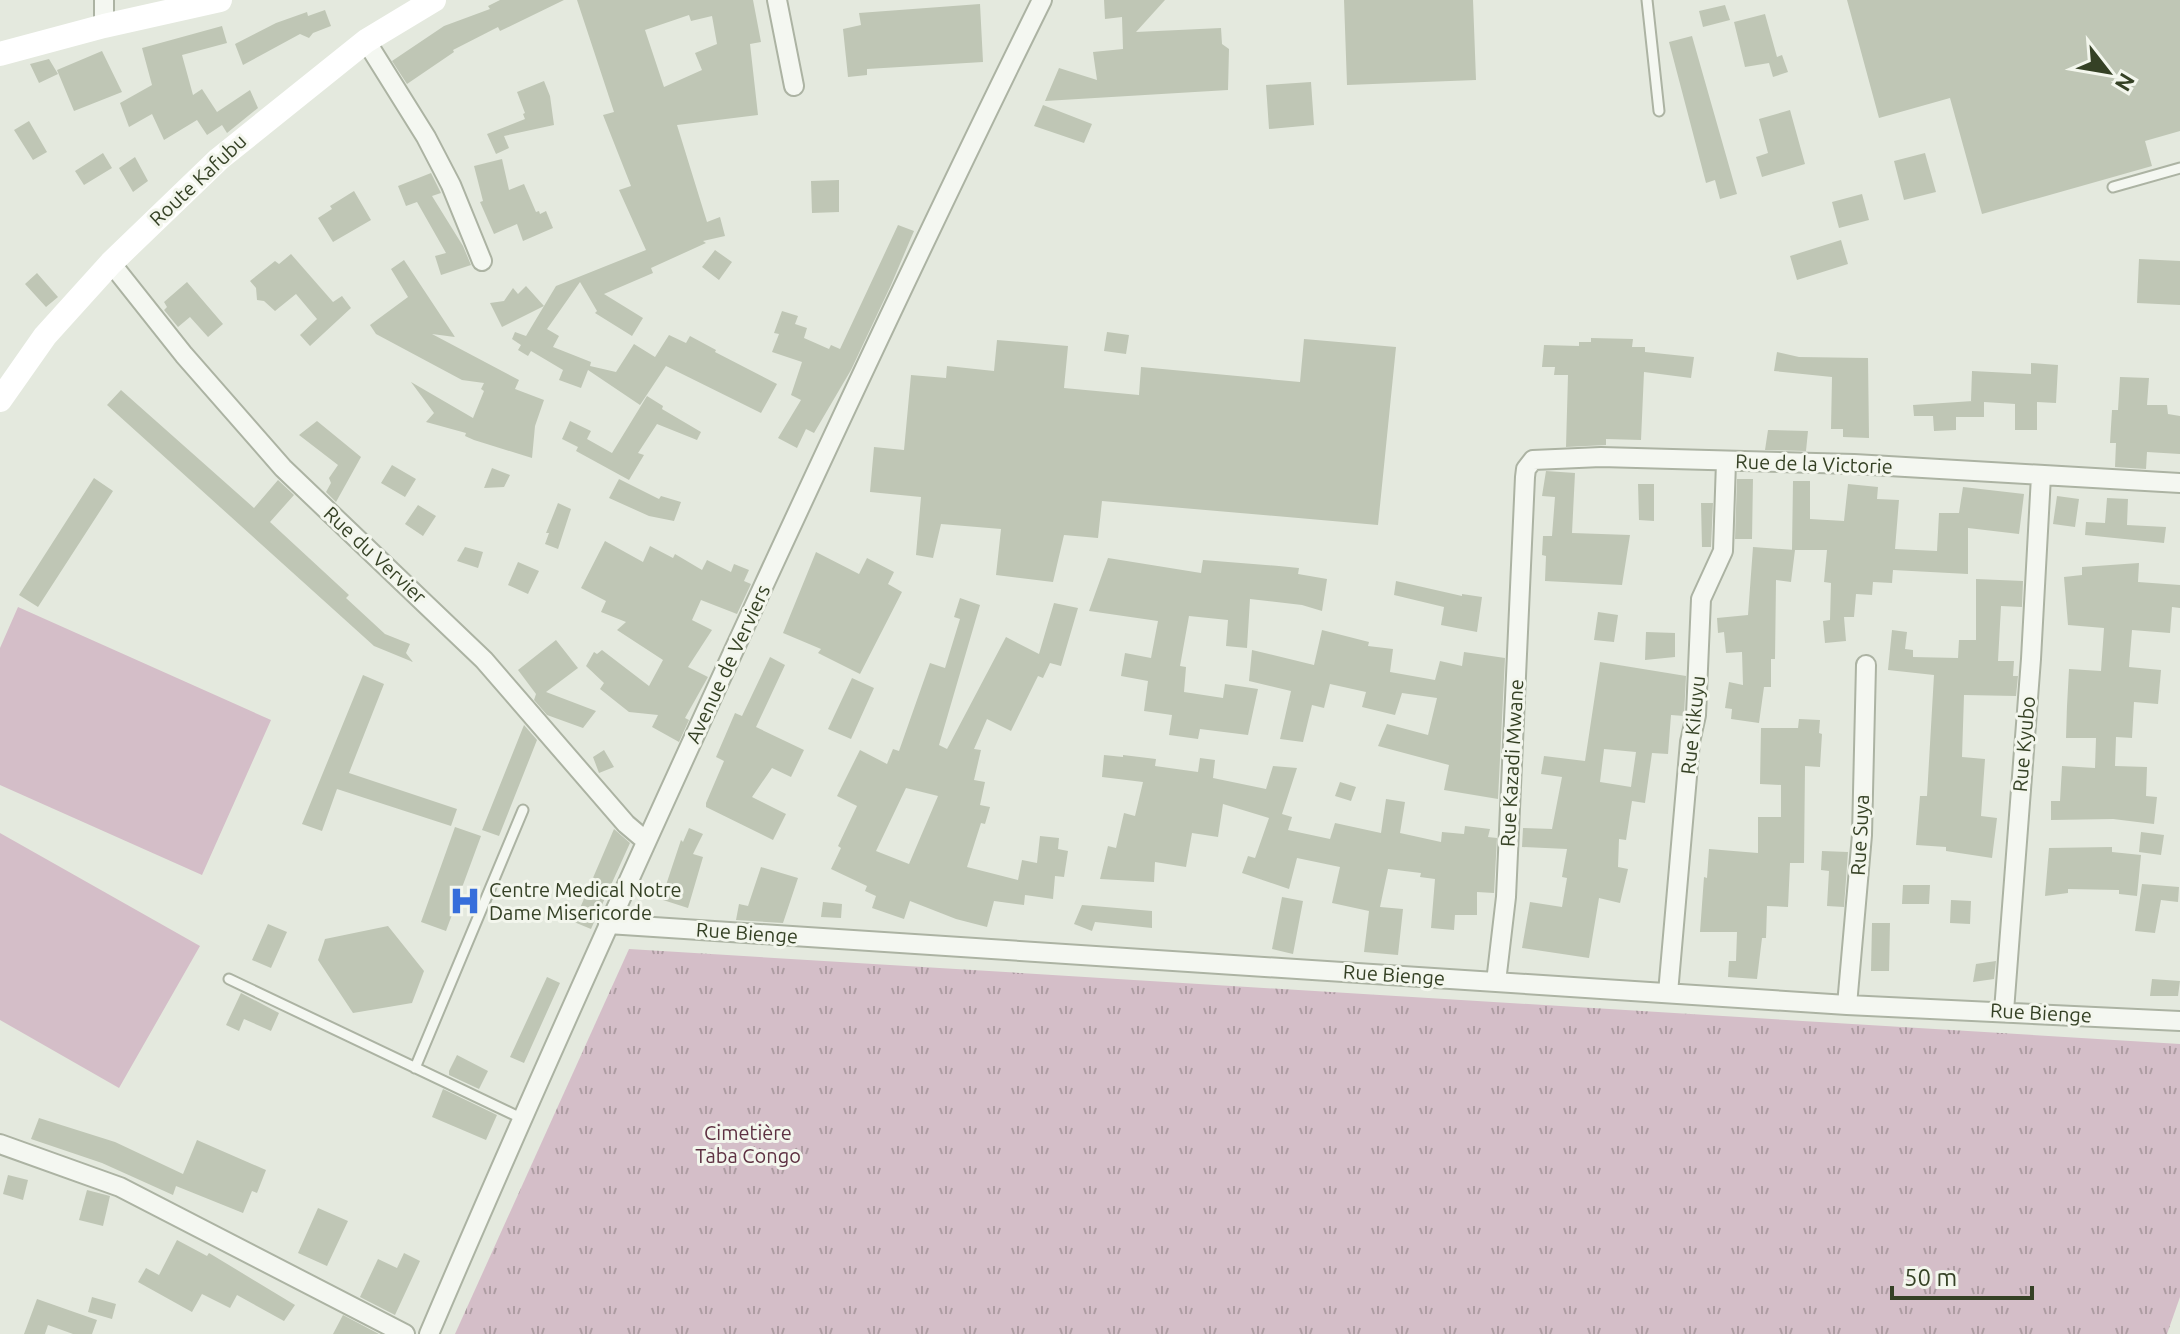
<svg xmlns="http://www.w3.org/2000/svg" width="2180" height="1334" font-family="Ubuntu,sans-serif">
<style>
.grass{fill:url(#grass-tufts)}
.pitch{fill:#d4bec8}
.building{fill:#bfc6b5;fill-rule:evenodd}
.lines{fill:none;stroke-linecap:round;stroke-linejoin:round}
.lane-casing{stroke:#acb3a3;stroke-width:13}
.street-casing{stroke:#acb3a3;stroke-width:22}
.lane{stroke:#f4f7f1;stroke-width:9}
.street{stroke:#f4f7f1;stroke-width:18}
.secondary{stroke:#fff;stroke-width:24}
.labels{text-anchor:middle;stroke-width:6;stroke-linejoin:round;paint-order:stroke}
.street-label{font-size:20px;fill:#354125;stroke:#f3f6ed}
.poi-label{font-size:20px;fill:#354125;stroke:#f3f6ed;text-anchor:start}
.park-label{font-size:20px;fill:#5e3142;stroke:#f3f6ed}
</style>
<defs>
<pattern id="grass-tufts" width="24" height="20" patternUnits="userSpaceOnUse" patternTransform="scale(2)"><rect width="24" height="20" fill="#d4bec8"/><path d="M3 7l-1-3M5 7V3M7 7l1-3M15 17l-1-3M17 17v-4M19 17l1-3" fill="none" stroke="#ad9ca2"/></pattern>
</defs>
<rect width="100%" height="100%" fill="#e4e9de"/>
<path class="grass" d="M629 949 2180 1044V1297L2167 1334H455Z"/>
<path class="pitch" d="M18 607 271 720 202 875 0 785V648Z
M0 833 200 946 119 1088 0 1020Z"/>
<path class="building" d="M500 0H564L500 31 498 27 453 50 454 52 407 84 392 61 444 26 490 9 488 6Z
M577 0H753L761 42 750 44 758 115 677 125 707 222 720 217 725 236 703 241 706 243 651 268 653 273 604 294 643 318 632 336 595 313 597 311 580 282 547 329 559 336 553 347 591 362 590 366 616 372 634 344 655 357 669 335 686 343 690 336 716 350 715 352 777 384 761 413 666 366 640 405 588 370 581 388 559 380 563 370 531 351 528 356 518 350 521 345 512 339 515 332 526 336 556 286 646 250 619 190 631 186 603 115 614 112ZM689 15 691 21 712 16 717 44 695 53 702 70 664 87 645 30Z
M1104 0H1165L1136 32 1221 28 1222 44 1229 49 1228 90 1045 101 1059 68 1097 80 1093 52 1123 49 1122 17 1105 19Z
M1344 0H1473L1476 80 1347 85Z
M1847 0H2180V131L2145 141 2152 166 1982 214 1950 98 1879 118Z
M980 4 983 62 867 69V75L848 77 843 29 861 25 859 13Z
M1725 5 1730 20 1703 27 1699 11Z
M325 10 331 26 313 33 309 38 300 34 243 65 235 44 276 23 307 12 308 16Z
M1765 14 1777 57 1782 55 1788 72 1773 77 1769 63 1745 67 1734 22Z
M222 26 227 43 182 55 193 95 202 89 217 112 250 90 258 108 227 133 222 125 207 135 197 120 164 140 152 114 129 127 120 103 152 85 142 48Z
M1692 36 1737 194 1720 199 1715 180 1706 183 1669 42Z
M102 51 122 92 74 111 57 70Z
M49 59 58 74 39 83 30 64Z
M544 81 550 96 554 125 504 136 509 148 496 154 487 134 525 119 523 114 525 113 517 92Z
M1311 82 1314 125 1269 129 1266 85Z
M1043 105 1092 124 1084 143 1034 126Z
M1790 110 1805 164 1762 177 1756 157 1768 153 1759 119Z
M29 121 47 152 33 160 14 130Z
M103 153 112 168 84 185 75 171Z
M1925 153 1936 192 1904 200 1894 161Z
M135 157 148 181 133 192 119 168Z
M502 159 509 190 524 184 536 212 539 211 540 214 546 211 553 228 523 241 517 224 494 234 480 202 483 201 474 166Z
M431 173 441 193 432 196 463 246 471 265 441 275 435 256 446 253 417 202 406 206 398 186Z
M839 180V212L812 213 811 181Z
M354 191 371 220 333 242 318 218 332 209 330 206Z
M1862 194 1869 220 1839 228 1832 202Z
M898 225 914 231 891 285 851 370 814 433 806 429 797 448 778 438 801 400 791 395 802 362 772 352 779 334 774 333 782 311 798 316 795 324 807 328 804 338 829 349 831 345 840 349Z
M1841 240 1848 264 1797 280 1790 256Z
M715 250 732 262 719 280 702 267Z
M291 254 333 302 342 296 351 308 310 346 300 335 317 319 296 294 275 311 264 301 257 300 256 288 250 281 275 261 279 264Z
M2139 259 2180 261V305L2137 303Z
M404 260 455 337 432 334 519 380 515 389 544 400 535 426 532 458 474 440 465 436 466 433 426 422 434 413 411 382 473 418 484 391 481 389 484 383 462 380 376 334 370 325 408 297 391 269Z
M37 273 58 297 46 307 25 284Z
M187 282 223 324 208 337 190 317 178 327 164 310 167 307 164 302Z
M526 286 544 306 502 327 490 303 504 301 513 288 518 294Z
M1107 332 1129 335 1126 354 1104 351Z
M1591 338 1633 339 1632 347H1645V352L1694 357 1691 378 1644 372 1641 440 1606 439V445L1566 447 1568 375H1554L1555 367H1542L1544 345 1579 346V342H1591Z
M1304 339 1396 347 1378 525 1102 501 1098 538 1064 535 1053 582 996 575 1001 529 941 524 933 558 916 555 921 497 870 492 874 447 904 450 911 375 946 378 947 366 994 371 997 340 1068 346 1064 388 1139 395 1141 367 1300 382Z
M1777 352 1799 357 1868 358 1869 438 1843 437V429H1831L1832 377 1774 371Z
M2031 363 2058 365 2056 403 2037 402V430H2015V404L1984 402V417H1956V430L1934 431 1933 416H1914L1913 405 1973 401H1971L1972 371 2031 374Z
M2120 377 2149 378 2147 405H2167L2168 414 2180 416V454L2147 452 2146 469 2115 467 2116 443H2110L2112 410H2118Z
M121 390 254 508 278 480 294 495 270 522 349 595 346 598 385 634 410 644 406 653 413 662 374 646 107 405Z
M647 396 663 406 662 409 701 432 697 440 657 424 638 453 644 455 629 480 576 451 578 447 562 439 570 421 591 431 587 439 612 453Z
M317 421 361 457 336 502 326 492 331 483 329 478 338 465 299 435Z
M1768 430 1808 431 1806 451 1765 450Z
M392 465 416 479 405 497 381 483Z
M492 468 510 475 504 487 484 488Z
M1546 471 1575 473 1572 533 1630 535 1622 585 1545 581 1546 556 1542 555 1543 536H1552L1555 497 1542 496Z
M94 478 113 491 38 607 19 595Z
M619 479 659 499 661 496 681 502 674 521 649 516 609 498Z
M1737 479H1753L1752 539H1735Z
M1793 481H1810V519L1844 521 1848 484 1878 487 1877 499 1899 500 1895 549 1937 551 1939 513H1959L1963 487 2024 494 2019 534 1968 528V574L1893 570 1892 583 1873 582 1872 595 1856 594 1854 617H1844L1846 641 1825 643 1823 621 1830 620 1831 583 1824 582 1827 550H1792Z
M1638 484H1654V521L1639 520Z
M2057 496 2079 499 2075 527 2053 524Z
M2107 498 2128 499 2127 525 2166 527 2164 543 2085 535 2086 522 2105 523Z
M558 503 571 509 558 549 545 544 549 533H546Z
M1701 503H1713L1711 547H1702Z
M418 505 436 516 423 536 405 524Z
M605 541 643 562 650 546 673 558 675 554 702 570 707 560 731 572 734 564 749 570 744 581 751 584 737 614 701 600 692 620 712 630 688 667 708 677 685 718 689 720 679 742 652 727 658 715 629 712 600 689 604 683 586 666 594 652 597 654 602 650 649 686 663 660 617 630 626 622 601 612 606 601 581 588Z
M465 547 483 552 478 568 457 561Z
M1753 547 1795 550 1791 582 1776 580 1775 659H1771V687H1764L1759 723 1731 719 1732 709 1725 708 1729 682 1743 685 1742 652 1726 653 1724 632 1718 633 1717 618 1748 615Z
M816 552 859 574 867 558 894 572 888 584 902 592 860 674 818 653 821 649 783 633Z
M1108 558 1201 573 1203 560 1279 566 1299 568 1298 574 1327 579 1322 611 1302 605 1250 599 1247 648 1226 646 1228 620 1189 616 1180 666 1186 667 1184 692 1223 698 1225 684 1258 689 1248 735 1200 729 1198 739 1169 735 1172 715 1144 711 1148 681 1121 676 1125 653 1151 658 1158 621 1089 611Z
M518 562 539 571 528 594 508 585Z
M2139 563 2138 582 2180 585V608L2172 607 2170 633 2132 630 2129 667 2161 670 2158 704 2134 702 2132 738 2116 737 2115 766 2147 767 2146 796 2157 797 2154 824 2113 819 2051 820V801H2060L2062 766 2095 768 2096 738H2066L2067 706 2069 669 2101 671 2104 628 2068 625 2064 577 2082 575V567Z
M1976 579 2023 581 2022 607 2001 606 1998 661H2014L2013 676H2018L2016 696 1964 695 1962 757 1985 759 1981 816 1997 818 1992 858 1946 851V847L1916 845 1920 796H1927L1934 675 1888 670 1892 630 1907 632 1905 649 1913 650V657L1958 658 1959 640H1976Z
M1396 581 1462 596V594L1482 597 1477 632 1441 625 1444 607 1394 595Z
M960 598 980 605 939 745 947 749 1006 637 1039 654 1054 603 1078 608 1061 666 1050 663 1043 678 1038 676 1011 731 987 719 974 749 981 750 974 780 985 782 980 805 990 807 985 824 981 823 967 867 1018 880 1022 860 1037 863 1040 836 1059 838 1058 849 1068 851 1064 877 1055 876 1053 899 1025 895 1024 905 994 901 987 927 956 919 910 901 904 919 872 908 876 896 865 891 867 886 831 869 841 848 838 846 857 806 837 796 860 750 887 764 893 749 899 751 930 663 945 668 960 619 954 617ZM906 788 938 796 909 864 876 851Z
M1598 612 1618 615 1614 642 1594 640Z
M1322 630 1369 642 1368 646 1393 649 1390 672 1435 680 1440 661 1462 666 1464 652 1505 658 1498 799 1444 790 1449 765 1378 746 1387 724 1428 735 1437 698 1402 693 1395 715 1362 707 1366 692 1330 684 1324 708 1312 705 1303 742 1280 739 1291 691 1249 681 1252 650 1314 665Z
M1646 632 1675 633V657L1645 660Z
M556 640 578 668 546 692 596 711 583 728 547 715 534 700 536 694 518 670Z
M770 657 785 665 756 727 804 750 791 777 772 768 752 797 786 814 773 840 706 807V803L724 761 716 757 735 713 742 716Z
M1600 662 1686 676 1684 716 1671 715 1668 754 1652 753 1645 803 1632 801 1626 840 1619 839 1618 867 1628 869 1620 903 1599 898 1589 958 1522 948 1530 902 1562 907 1567 878 1562 877 1567 849 1522 847 1523 828 1552 829 1562 777 1541 774 1544 756 1585 761ZM1604 749 1636 752 1631 787 1600 782Z
M363 675 384 684 349 773 457 809 451 826 337 789 322 831 302 824Z
M852 678 874 688 851 739 828 729Z
M1799 719 1820 720 1819 733 1822 734 1820 767 1805 766 1804 863H1790L1788 907 1767 906 1766 938H1762L1757 979 1728 977 1729 961H1736L1737 932H1700L1704 877 1707 878 1709 849 1758 853V817H1781V785L1760 784 1761 728H1798Z
M524 725 537 740 499 836 482 830Z
M604 750 614 767 599 773 593 757Z
M1104 755 1123 757V755L1156 759 1155 766 1198 772 1200 758 1215 760 1213 778 1266 789 1273 766 1297 768 1282 814 1292 817 1288 830 1330 839 1335 823 1381 833 1386 799 1405 802 1400 833 1441 842 1442 832 1464 834 1465 826 1490 829 1488 837 1497 838 1494 893 1477 892V915H1455L1454 930 1431 928 1435 879 1420 877 1421 873 1388 869 1380 907 1403 909 1398 955 1364 952 1369 911 1332 903 1340 867 1297 858 1289 889 1242 873 1248 856 1255 858 1269 818 1223 804 1218 837 1192 833 1186 867 1155 862 1154 882 1100 879 1108 846 1116 848 1124 813 1135 816 1143 782 1102 777Z
M1340 782 1356 787 1351 801 1335 796Z
M455 827 481 836 446 931 421 922Z
M689 828 703 834 693 854 703 857 688 908 663 900V894L681 840 683 842Z
M614 829 630 843 591 929 574 922Z
M2141 832 2164 835 2161 855 2139 852Z
M2112 847V852L2141 855 2137 896 2119 894V890L2068 889V893L2045 896 2049 848Z
M1822 851 1848 852 1844 907 1827 906 1829 871 1821 870Z
M761 867 798 878 783 923 736 920 739 904 748 906Z
M2142 884 2179 887 2178 902 2161 900 2155 933 2135 931Z
M1903 885H1930L1929 904H1902Z
M1282 897 1303 901 1293 954 1272 949Z
M1951 900 1971 901 1970 924 1950 923Z
M823 902 842 904 841 918 821 917Z
M1082 905 1152 911V928L1095 922 1092 931 1074 924Z
M1872 923H1890L1889 971H1871Z
M268 924 287 932 271 968 252 960Z
M388 926 424 971 412 1003 353 1013 318 960 325 939Z
M1996 961 1994 979 1973 982 1976 964Z
M547 977 560 983 524 1063 510 1057Z
M2152 979 2180 981 2178 996H2150Z
M241 993 279 1013 271 1031 244 1019 239 1031 226 1025Z
M457 1055 488 1071 479 1089 449 1075V1071Z
M443 1089 497 1115 486 1140 432 1117Z
M39 1118 115 1142 183 1174 197 1140 266 1170 257 1193 252 1191 243 1213 176 1186 173 1195 102 1163 31 1139Z
M8 1175 28 1180 23 1200 3 1194Z
M87 1190 110 1196 103 1226 79 1220Z
M318 1208 348 1221 327 1266 298 1253Z
M177 1240 207 1256 209 1253 295 1305 284 1321 237 1295 230 1308 202 1294 192 1312 138 1282 146 1268 159 1275Z
M404 1253 420 1261 395 1315 360 1297 378 1259 397 1268Z
M92 1297 116 1304 112 1319 88 1312Z
M37 1299 97 1320 92 1334H73L48 1325 45 1334H24Z
M343 1315 379 1334H333Z"/>
<g class="lines">
<defs>
<path id="lane" d="M1647 0 1659 111
M2113 187 2180 168
M229 979 521 1118
M415 1068 523 810"/>
<path id="street" d="M104 0V26
M777 0 794 86
M366 41 426 137 451 185 482 261
M111 263 184 355 283 468 484 660 626 824 646 841
M608 924 1847 1005 2180 1021
M1496 982 1506 897 1525 477 1526 469 1533 460 1601 457 1854 464 2180 483
M1668 993 1690 742 1696 715 1701 599 1723 551 1726 462
M1847 1005 1862 835 1866 665
M2004 1011 2031 659 2041 476
M0 1144 120 1187 405 1334
M429 1334C536 1083 649 834 763 587 854 390 946 194 1042 0"/>
</defs>
<use href="#lane" class="lane-casing"/>
<use href="#street" class="street-casing"/>
<use href="#lane" class="lane"/>
<use href="#street" class="street"/>
<path class="secondary" d="M0 54 104 26 220 0
M0 400 45 336 111 263 219 159 366 41 434 0"/>
</g>
<defs>
<symbol id="hospital-bare" viewBox="-9 -9 18 18"><path d="M-5-5h3v3.5h4V-5h3V5h-3V1.5h-4V5h-3Z" fill="#366edb" stroke="#f3f6ed" stroke-width="2.5" paint-order="stroke"/></symbol>
</defs>
<g fill-rule="evenodd">
<use href="#hospital-bare" x="443" y="879" width="44" height="44"/>
</g>
<g class="labels">
<g class="street-label">
<text transform="translate(198 180) rotate(-43)" y="7">Route Kafubu</text>
<text transform="translate(1814 464) rotate(2)" y="7">Rue de la Victorie</text>
<text transform="translate(375 555) rotate(43)" y="7">Rue du Vervier</text>
<text transform="translate(728 664) rotate(-65)" y="7">Avenue de Verviers</text>
<text transform="translate(1693 725) rotate(-84)" y="7">Rue Kikuyu</text>
<text transform="translate(2024 744) rotate(-85)" y="7">Rue Kyubo</text>
<text transform="translate(1512 763) rotate(-87)" y="7">Rue Kazadi Mwane</text>
<text transform="translate(1860 835) rotate(-87)" y="7">Rue Suya</text>
<text transform="translate(747 933) rotate(4)" y="7">Rue Bienge</text>
<text transform="translate(1394 975) rotate(4)" y="7">Rue Bienge</text>
<text transform="translate(2041 1013) rotate(3)" y="7">Rue Bienge</text>
</g>
<g class="poi-label">
<text x="489" y="897">Centre Medical Notre<tspan x="489" dy="23">Dame Misericorde</tspan></text>
</g>
<g class="park-label">
<text x="748" y="1140">Cimetière<tspan x="748" dy="23">Taba Congo</tspan></text>
</g>
</g>
<g transform="translate(2108 72) rotate(121)" stroke="#f3f6ed" stroke-width="6" paint-order="stroke">
<path d="M0-6L14 30L0 20L-14 30Z" fill="#354125"/>
<text y="-12" font-size="22" font-weight="bold" text-anchor="middle" fill="#354125">N</text>
</g>
<path d="M1892 1286v12h140v-12" fill="none" stroke="#354125" stroke-width="4"/>
<text x="1904" y="1286" font-size="24" fill="#354125" stroke="#f3f6ed" stroke-width="6" paint-order="stroke">50 m</text>
</svg>
